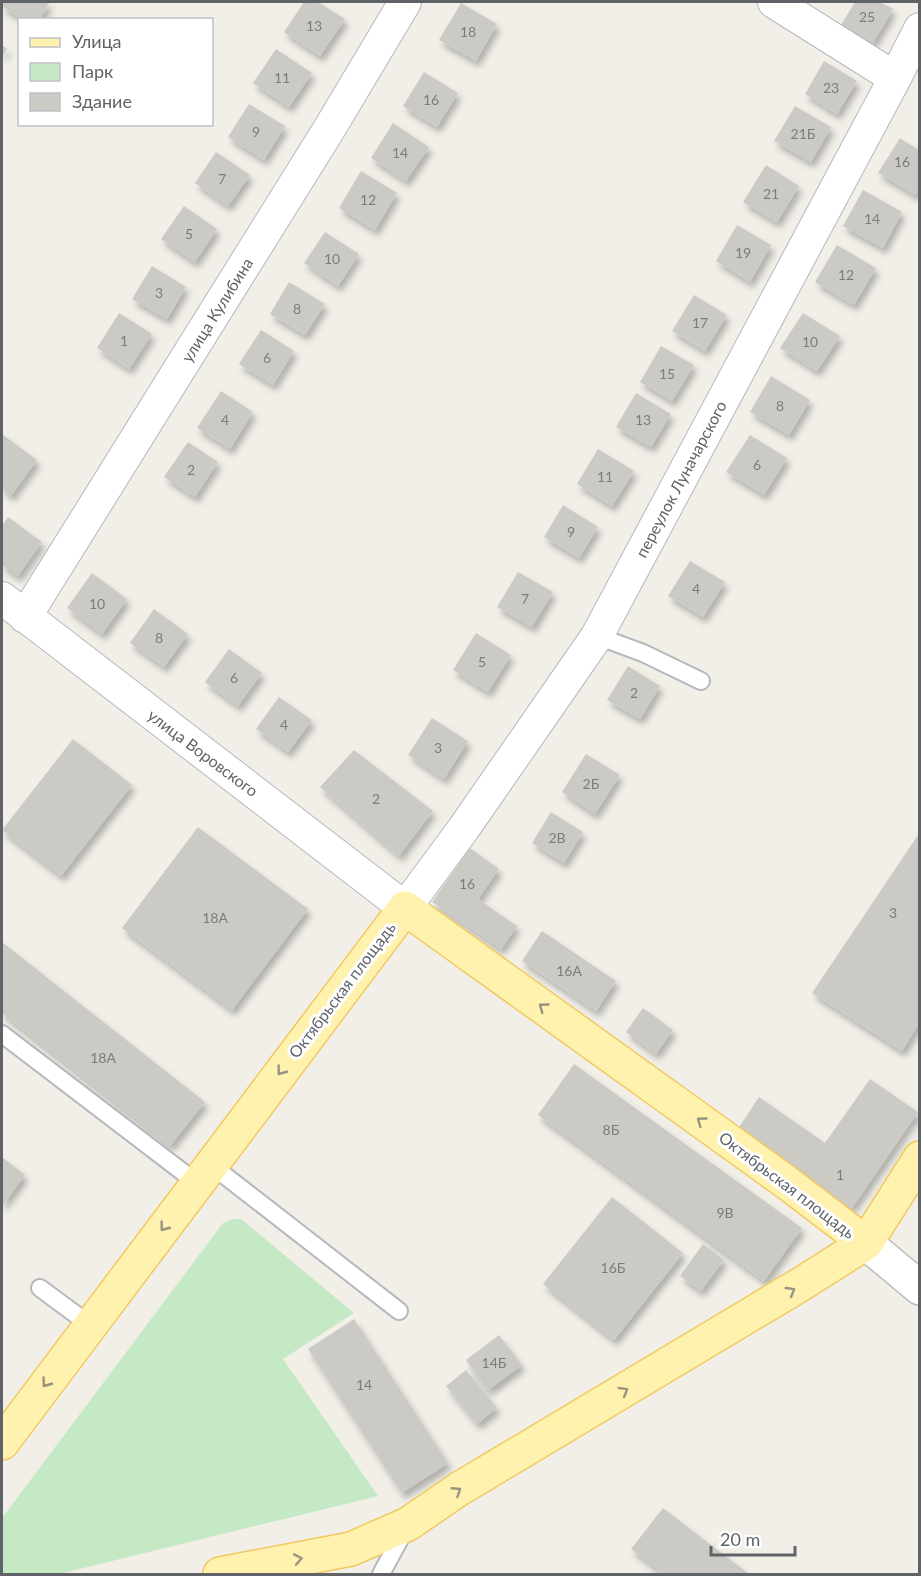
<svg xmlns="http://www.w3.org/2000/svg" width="921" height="1576" font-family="Lato,sans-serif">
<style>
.green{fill:#c5e8c5}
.building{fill:#cccac5;filter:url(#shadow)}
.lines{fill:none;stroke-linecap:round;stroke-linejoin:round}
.lane-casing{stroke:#b5b8bc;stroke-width:20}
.street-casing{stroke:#b5b8bc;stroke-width:34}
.secondary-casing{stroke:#b6babf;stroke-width:36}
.primary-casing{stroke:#f2c960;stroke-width:36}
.lane{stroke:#fff;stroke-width:16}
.street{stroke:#fff;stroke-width:32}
.secondary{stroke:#fff;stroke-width:33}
.primary{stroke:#fff2af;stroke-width:33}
.oneway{stroke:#979581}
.labels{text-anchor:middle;stroke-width:6;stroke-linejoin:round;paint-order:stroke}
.number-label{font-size:14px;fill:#7a7d7f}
.street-label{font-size:16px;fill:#5f6368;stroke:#fff}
</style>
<defs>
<filter id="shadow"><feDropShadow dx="3.5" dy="6" stdDeviation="3" flood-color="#0004"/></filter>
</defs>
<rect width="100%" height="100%" fill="#f1efe8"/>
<path class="green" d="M232 1219H241L354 1313 283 1359 378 1496 59 1574H3L2 1573V1518L223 1223Z"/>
<path class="building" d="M2 2H50L39 20H23L2 6Z
M304 2H318L345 19 320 56 284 32Z
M855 2H880L893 9 873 43 841 25Z
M461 3 497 24 476 61 439 40Z
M2 45 7 49 2 57Z
M276 49 312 73 289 107 253 83Z
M824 61 857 81 837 114 805 94Z
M424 72 458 93 437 127 403 106Z
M249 104 285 126 264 160 228 137Z
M795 106 831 127 811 162 774 141Z
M393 123 429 147 406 181 371 158Z
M900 138 920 151V188L915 195 878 173Z
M216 152 250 175 228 206 195 183Z
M766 165 799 186 777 222 743 202Z
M361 171 397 193 375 230 339 208Z
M863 190 902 212 883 248 843 226Z
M184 206 217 229 195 262 161 239Z
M737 225 771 245 750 282 716 261Z
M325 232 359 254 338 286 304 263Z
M837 245 876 268 854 305 815 282Z
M152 266 186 287 167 319 132 299Z
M289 282 325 304 305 335 270 314Z
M694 295 727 315 705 351 672 331Z
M119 313 152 334 129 369 97 348Z
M803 313 840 336 817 371 780 348Z
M261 330 294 351 273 385 239 364Z
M661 346 694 365 672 401 640 382Z
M771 376 810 400 789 435 750 412Z
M221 391 253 412 230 449 197 428Z
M636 393 671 414 651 447 616 427Z
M2 434 37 460 11 496 2 488Z
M750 435 787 458 764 495 726 472Z
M188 442 218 462 195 497 164 477Z
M598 449 634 471 612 506 577 484Z
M563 505 598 527 579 558 544 537Z
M8 517 42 542 18 576 2 565V526Z
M690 561 725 582 703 617 668 596Z
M518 572 553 592 532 627 497 607Z
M92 573 127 599 102 634 67 608Z
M154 609 188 634 164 667 130 643Z
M476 633 511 655 488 692 453 670Z
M229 649 262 673 238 706 205 682Z
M628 666 660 686 640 719 607 700Z
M279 697 312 720 288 752 256 729Z
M432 718 468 741 444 779 408 755Z
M73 739 132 785 61 876 2 830Z
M354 750 433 811 399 856 320 787Z
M586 754 620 775 595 814 562 792Z
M551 812 583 832 564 863 532 843Z
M198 827 308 909 232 1010 122 928Z
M920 832V1022L902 1051 812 993Z
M470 848 499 869 478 899 517 926 501 949 432 902Z
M542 931 616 981 596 1011 522 961Z
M2 942 205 1102 170 1146 2 1013Z
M643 1008 673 1030 656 1054 626 1032Z
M574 1064 802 1228 764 1281 538 1115Z
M870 1079 918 1112 852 1208 738 1129 759 1097 825 1143Z
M2 1157 25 1175 2 1206Z
M612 1197 683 1253 614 1340 543 1284Z
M703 1244 724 1260 701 1291 680 1276Z
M354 1319 448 1463 402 1493 308 1349Z
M499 1335 522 1365 488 1390 466 1360Z
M466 1370 497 1408 477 1424 446 1386Z
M663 1508 749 1574H664L631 1549Z"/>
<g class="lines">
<defs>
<path id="lane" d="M597 636 643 653 701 681
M2 1034 197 1183
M210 1164 399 1311
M40 1288 90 1325
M381 1574 406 1528"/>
<path id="street" d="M774 2 895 78
M2 598 405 908 464 828 597 636 895 78 920 29
M25 617 331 126 405 2"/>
<path id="secondary" d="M866 1243 920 1288"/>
<path id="primary" d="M2 1443 405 908 786 1182 866 1243
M220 1574 351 1549 408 1524 459 1489 798 1286 866 1243 920 1158"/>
</defs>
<use href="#lane" class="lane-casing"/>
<use href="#street" class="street-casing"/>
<use href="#secondary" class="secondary-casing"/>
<use href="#primary" class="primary-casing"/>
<use href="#lane" class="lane"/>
<use href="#street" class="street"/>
<use href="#secondary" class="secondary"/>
<use href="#primary" class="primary"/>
</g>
<defs><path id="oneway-chevron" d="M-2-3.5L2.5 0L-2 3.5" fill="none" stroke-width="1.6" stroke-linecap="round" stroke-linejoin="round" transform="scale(1.5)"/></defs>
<g class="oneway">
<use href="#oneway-chevron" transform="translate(543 1007) rotate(-144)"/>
<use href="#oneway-chevron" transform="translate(281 1071) rotate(127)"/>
<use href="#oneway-chevron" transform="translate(701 1121) rotate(-144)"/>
<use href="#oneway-chevron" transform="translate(164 1227) rotate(127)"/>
<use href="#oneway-chevron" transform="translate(791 1291) rotate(-31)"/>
<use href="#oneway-chevron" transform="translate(46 1383) rotate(127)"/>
<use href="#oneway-chevron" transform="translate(624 1391) rotate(-31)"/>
<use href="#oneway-chevron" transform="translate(457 1491) rotate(-33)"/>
<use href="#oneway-chevron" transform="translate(298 1559) rotate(-11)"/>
</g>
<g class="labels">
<g class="number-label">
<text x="867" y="22">25</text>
<text x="314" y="31">13</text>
<text x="468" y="37">18</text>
<text x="282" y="83">11</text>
<text x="831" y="93">23</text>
<text x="431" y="105">16</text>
<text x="256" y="137">9</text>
<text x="803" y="139">21Б</text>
<text x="400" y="158">14</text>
<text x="902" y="167">16</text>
<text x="222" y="184">7</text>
<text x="771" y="199">21</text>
<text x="368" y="205">12</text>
<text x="872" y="224">14</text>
<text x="189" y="239">5</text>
<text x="743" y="258">19</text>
<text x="332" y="264">10</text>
<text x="846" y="280">12</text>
<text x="159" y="298">3</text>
<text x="297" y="314">8</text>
<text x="700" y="328">17</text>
<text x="124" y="346">1</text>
<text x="810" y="347">10</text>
<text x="267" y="363">6</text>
<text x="667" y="379">15</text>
<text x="780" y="411">8</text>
<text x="225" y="425">4</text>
<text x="643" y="425">13</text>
<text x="757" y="470">6</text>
<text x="191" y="475">2</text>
<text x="605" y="482">11</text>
<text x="571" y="537">9</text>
<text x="696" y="594">4</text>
<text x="525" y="604">7</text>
<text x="97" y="609">10</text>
<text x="159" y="643">8</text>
<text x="482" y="667">5</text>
<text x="234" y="683">6</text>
<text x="634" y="698">2</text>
<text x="284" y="730">4</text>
<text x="438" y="753">3</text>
<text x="591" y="789">2Б</text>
<text x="376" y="804">2</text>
<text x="557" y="843">2В</text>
<text x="467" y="889">16</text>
<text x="893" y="918">3</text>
<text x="215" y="923">18А</text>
<text x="569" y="976">16А</text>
<text x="103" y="1063">18А</text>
<text x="611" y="1135">8Б</text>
<text x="840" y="1180">1</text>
<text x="725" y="1218">9В</text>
<text x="613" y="1273">16Б</text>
<text x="494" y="1368">14Б</text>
<text x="364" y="1390">14</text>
</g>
<g class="street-label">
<text transform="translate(217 310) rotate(-58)" y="6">улица Кулибина</text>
<text transform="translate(681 479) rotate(-62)" y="6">переулок Луначарского</text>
<text transform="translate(203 753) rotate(37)" y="6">улица Воровского</text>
<text transform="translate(342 990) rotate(-53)" y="6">Октябрьская площадь</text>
<text transform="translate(787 1185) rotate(37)" y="6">Октябрьская площадь</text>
</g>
</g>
<rect width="921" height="1576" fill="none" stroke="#5f6368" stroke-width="6"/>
<rect x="18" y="18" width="195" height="108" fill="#ffffff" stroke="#bfc1c3" stroke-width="1.5"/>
<rect x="30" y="38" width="30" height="9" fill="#fff2af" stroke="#bfc1c3" stroke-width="1.5"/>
<text x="72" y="48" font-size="18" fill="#5f6368">Улица</text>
<rect x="30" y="63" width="30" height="18" fill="#c5e8c5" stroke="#bfc1c3" stroke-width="1.5"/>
<text x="72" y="78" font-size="18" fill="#5f6368">Парк</text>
<rect x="30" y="93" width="30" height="18" fill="#cccac5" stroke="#bfc1c3" stroke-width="1.5"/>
<text x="72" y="108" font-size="18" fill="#5f6368">Здание</text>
<path d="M711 1546v9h84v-9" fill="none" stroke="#5f6368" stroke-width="3"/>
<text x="720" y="1546" font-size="18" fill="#5f6368" stroke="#ffffff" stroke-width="4.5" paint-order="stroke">20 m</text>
</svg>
